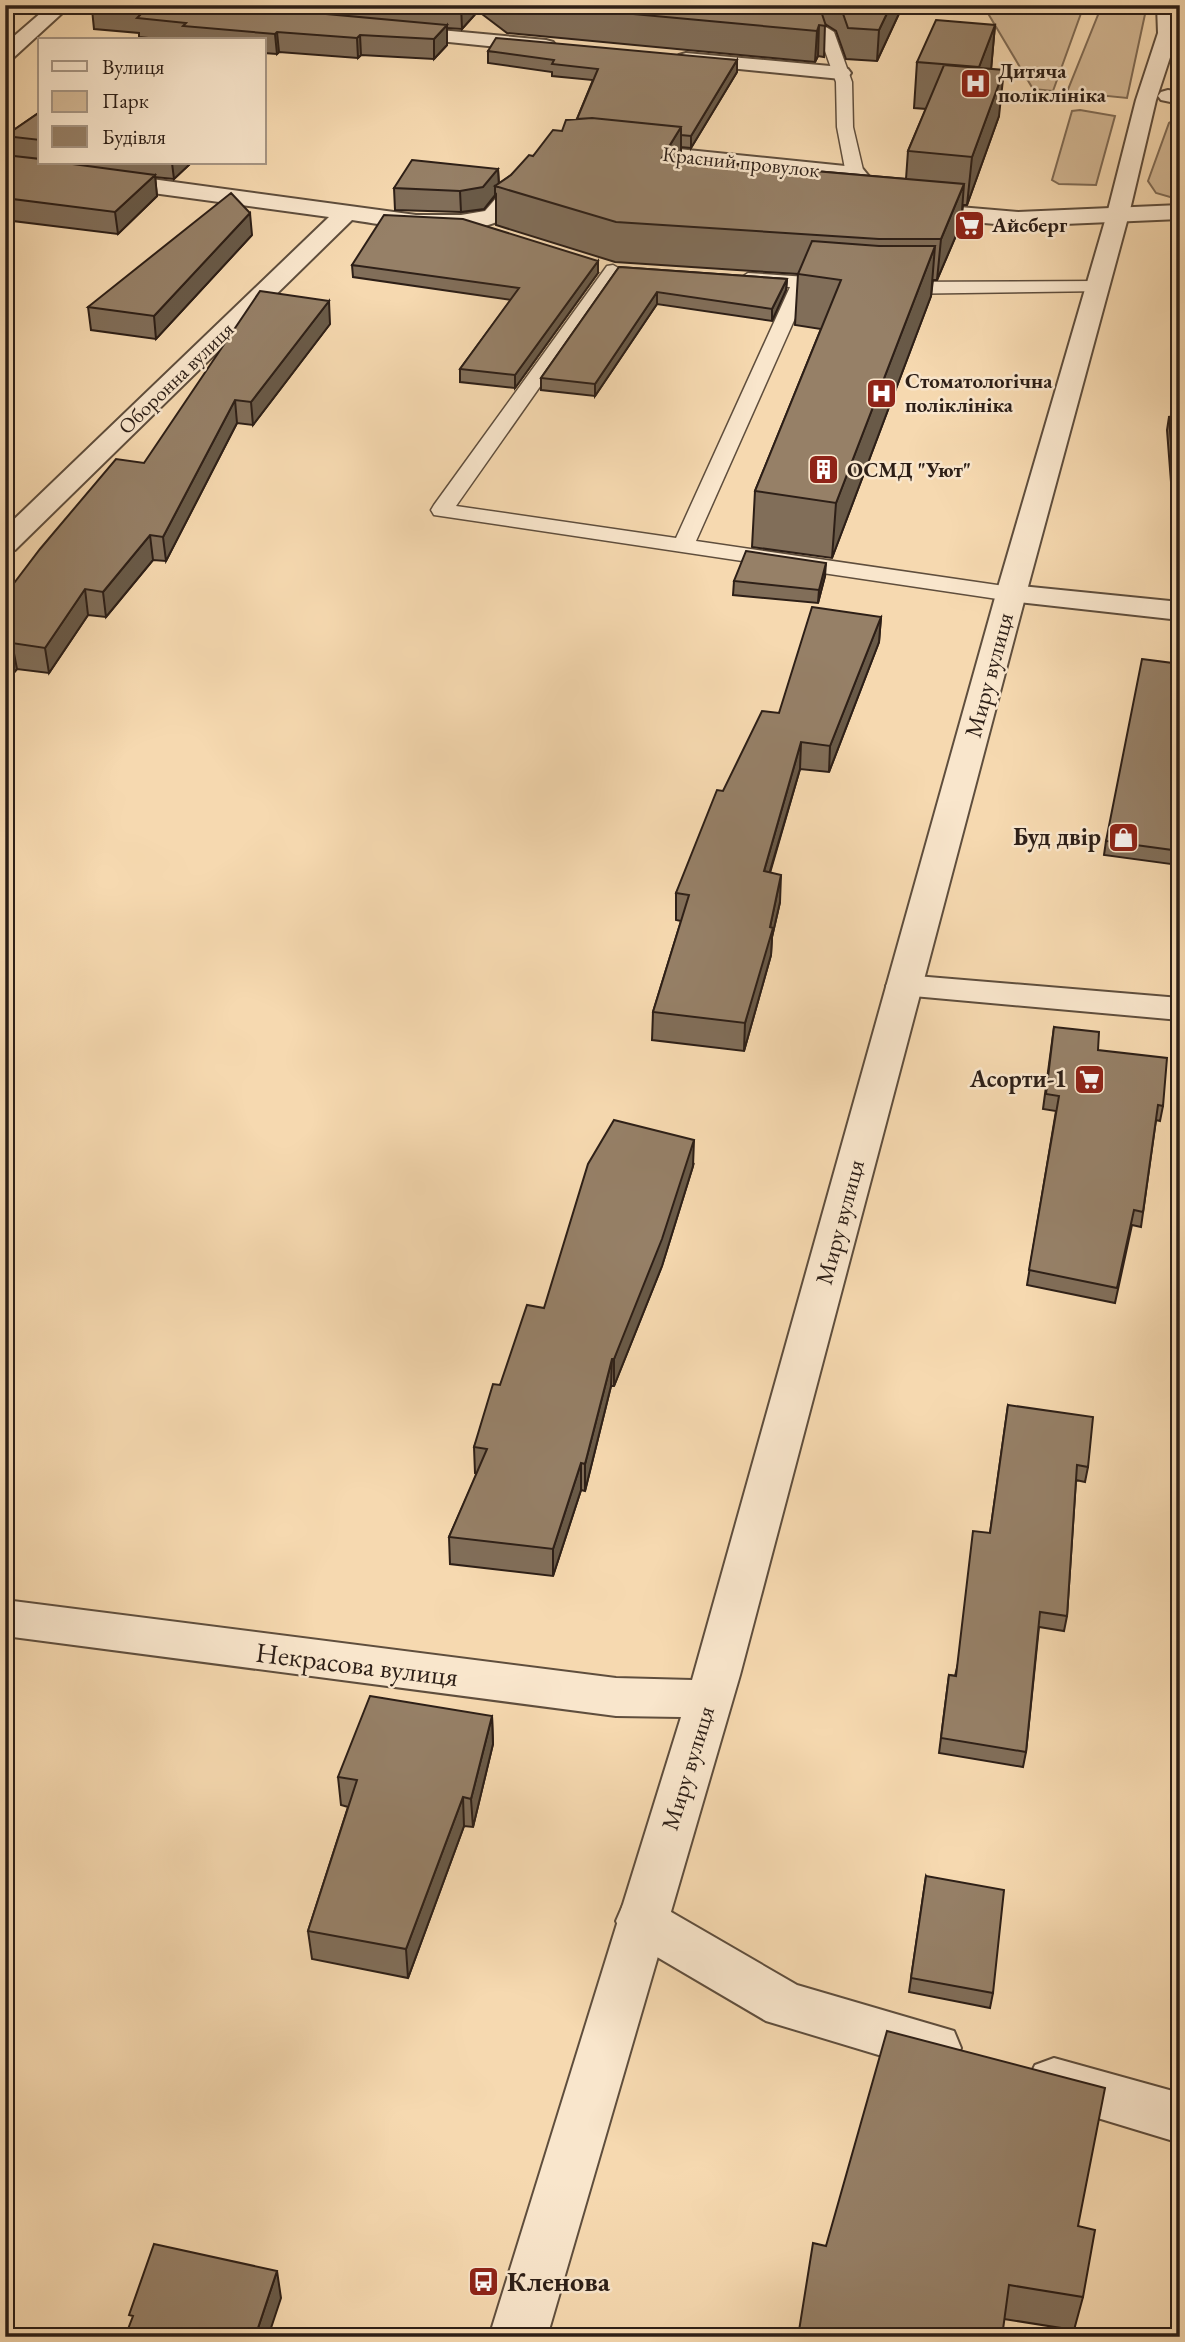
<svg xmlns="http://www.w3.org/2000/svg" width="1185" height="2342" font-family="'EB Garamond',serif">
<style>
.green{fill:#d4b996;stroke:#806c56;stroke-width:2}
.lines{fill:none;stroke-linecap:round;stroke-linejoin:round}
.service-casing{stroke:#5f4e3d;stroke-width:3}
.minor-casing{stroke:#5f4e3d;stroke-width:4}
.tertiary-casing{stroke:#5f4e3d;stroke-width:4}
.service{fill:#f9e6cc;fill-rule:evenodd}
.minor{fill:#f9e6cc;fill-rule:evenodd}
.tertiary{fill:#f9e6cc;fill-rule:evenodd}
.wall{fill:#816e59;stroke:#2d1f17;stroke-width:2}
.shaded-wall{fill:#695a48;stroke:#2d1f17;stroke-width:2}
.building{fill:#968067;stroke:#2d1f17;stroke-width:2}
.labels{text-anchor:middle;stroke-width:5;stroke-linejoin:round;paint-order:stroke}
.far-poi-label{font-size:21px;font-weight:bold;fill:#2d1f17;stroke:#f9e6cc;text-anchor:start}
.far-street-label{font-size:21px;fill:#2d1f17;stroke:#f9e6cc}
.street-label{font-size:24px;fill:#2d1f17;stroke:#f9e6cc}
.poi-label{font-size:24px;font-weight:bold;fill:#2d1f17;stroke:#f9e6cc;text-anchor:end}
.near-street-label{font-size:28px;fill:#2d1f17;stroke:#f9e6cc}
.near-poi-label{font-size:28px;font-weight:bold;fill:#2d1f17;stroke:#f9e6cc;text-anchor:start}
</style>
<rect width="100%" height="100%" fill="#f6d9b0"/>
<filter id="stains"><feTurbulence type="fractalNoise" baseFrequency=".00286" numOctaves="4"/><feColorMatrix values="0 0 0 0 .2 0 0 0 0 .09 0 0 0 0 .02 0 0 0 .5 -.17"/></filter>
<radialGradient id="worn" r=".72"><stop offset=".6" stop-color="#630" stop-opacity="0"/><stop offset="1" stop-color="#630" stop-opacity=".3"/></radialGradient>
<path class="green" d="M983 5H1084L1053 91 1033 89Z
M1102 5H1147L1127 98 1067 92Z
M1080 110 1115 116 1096 185 1059 184 1052 180 1072 111Z
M1180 116V190L1177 199 1156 193 1148 181 1169 123Z"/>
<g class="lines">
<defs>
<path id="service" d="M792 5H807L803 13 834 32 852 82 853 127 864 174 861 178H849L846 174 837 127 836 82 819 34 790 17 787 14Z
M613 265 622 270 456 506 676 538 790 287 748 285 739 279 748 273 838 279 847 285 845 289H808L696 541 1011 587 1019 589 1022 594 1019 599 1011 601 434 515 431 510 434 505 607 266Z
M1097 281 1106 287 1104 291 891 294 882 288 891 282Z"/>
<path id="minor" d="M50 5H71L12 59 5 61V44Z
M397 26 546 40 553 42 556 46 553 50 546 52 390 36 387 32 390 28Z
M686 53 841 67 848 69 851 73 848 77 841 79 679 63 676 59 679 55Z
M1168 90 1180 92V104L1161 100 1158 96 1161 92Z
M629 144 855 167 863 169 889 201 1018 212 1180 205V219L1018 226 882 214 874 212 848 180 621 156 618 151 621 146Z
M5 159 416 215H461L485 211 523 167H539L542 172C534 183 510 216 499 221 461 239 392 226 352 220L15 550 5 552V528L329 217 5 173Z
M1011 585 1180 602V620L1001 600 996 594 1001 588Z
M904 975 1180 998V1020L891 994 886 986 891 978Z
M641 1899 659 1905 797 1985 954 2031 961 2048 954 2065 935 2072 766 2021 623 1937 616 1921 623 1905Z
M1054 2058 1180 2093V2143L1035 2099 1027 2082 1035 2065Z"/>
<path id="tertiary" d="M1157 5H1177L1178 33 1156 100 1129 214 1026 594 740 1675 547 2337H489L681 1717 616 1716 5 1636V1600L616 1678 692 1680 996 594 1107 214 1136 100 1158 33Z"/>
</defs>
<use href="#service" class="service-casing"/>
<use href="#minor" class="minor-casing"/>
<use href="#tertiary" class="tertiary-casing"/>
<use href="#service" class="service"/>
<use href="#minor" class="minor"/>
<use href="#tertiary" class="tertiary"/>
</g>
<path class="wall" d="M97 5H903L877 61 846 59 836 31 825 24 824 57 818 56 815 62 507 33 478 11 462 29 447 28V45L434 59 361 55 358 58 279 52 277 54 264 53V40H167L139 37V33L94 29 92 9Z
M995 25 991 69 999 116 967 205H963L961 224 937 280H933L931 296 832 558 752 547 755 491 821 329 795 325 798 274 615 262 496 225V195L484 209 461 212 395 210 394 188 498 169 499 184 511 175 562 131 577 119 593 80 552 76V72L488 63V51L737 60V72L691 148 681 147V159L906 179 908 151 926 109 914 108 917 62Z
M40 112V163H191L174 179 155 177 157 196 118 234 5 220V155H8L5 136Z
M252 235 156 339 91 330 88 307Z
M352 265 598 273 515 388 460 382V369L511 300 353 277Z
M619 267 787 279 786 290 772 321 657 304 595 396 541 390V378Z
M330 324 253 425 237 423 166 561 153 560 106 617 88 615 49 673 17 669 5 683V595L144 463Z
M1180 416V573H1178L1167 430 1169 417Z
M825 576 818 603 733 595 734 581Z
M881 617 879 642 829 772 800 769 770 873 780 902 772 937 771 955 744 1051 652 1040 653 1012 681 921 676 920V893L779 713Z
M1180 664V852L1178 865 1104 855 1106 841Z
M1054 1027 1098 1050 1163 1106 1160 1121 1156 1120 1141 1227 1132 1225 1115 1303 1027 1285 1056 1111 1043 1109Z
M693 1166 662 1266 614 1386H611L585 1491 581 1490 553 1576 450 1564 449 1537 477 1474 475 1473 474 1447 500 1385 544 1308Z
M1008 1405 1088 1467 1085 1482 1076 1480 1067 1616 1064 1631 1039 1627 1026 1752 1023 1767 939 1753 949 1675 955 1676 990 1533Z
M492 1716 493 1744 473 1827 464 1826 408 1978 312 1959 308 1931 348 1807 341 1805 338 1777Z
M926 1876 993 1993 990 2008 909 1992Z
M1078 2226 1083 2297 1074 2330 1004 2319 826 2246Z"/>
<path class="shaded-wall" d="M461 5H478V11L462 29Z
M891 5H903L877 61 879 30Z
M447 25V45L434 59V39Z
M819 25 818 56 815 62 817 31Z
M995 25 991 70 975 113 979 67Z
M277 32 279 52 277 54 275 34Z
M360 35 361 55 358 58 357 38Z
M737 60V72L691 148V136Z
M1004 70 999 116 967 205 972 157Z
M681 127V165L662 158Z
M172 163H191L174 179Z
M498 169 499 187 495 186V195L484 209 461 212 460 191Z
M155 175 157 196 118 234 115 212Z
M964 184 961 224 937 280 941 239Z
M250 213 252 235 156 339 154 316Z
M935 246 931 296 832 558 836 503Z
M598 261V273L515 388V375Z
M787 279 786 290 772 321V309Z
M657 292V304L595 396V384Z
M329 301 330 324 253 425 251 402Z
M235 400 237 423 166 561 163 537Z
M150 535 153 560 106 617 103 592Z
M826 563 825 576 818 603 819 590Z
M85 589 88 615 49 673 45 648Z
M881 617 879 642 829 772 830 746Z
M12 643 17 669 5 683V652Z
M801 742 800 769 762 898 764 871Z
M781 875 780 902 772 937 771 955 744 1051 745 1023 770 927Z
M694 1140 693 1166 662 1266 614 1386V1359Z
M612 1359 611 1386 585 1491V1464Z
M581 1463V1490L553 1576V1549Z
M492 1716 493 1744 473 1827 471 1799Z
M463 1797 464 1826 408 1978 406 1949Z
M277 2271 281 2298 268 2337H255Z"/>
<path class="building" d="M97 5H228L447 25 434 39 360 35 357 38 277 32 275 34 183 26 186 23 137 18 141 14 92 9Z
M535 5H819L826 26 819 25 817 31Z
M840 5H891L879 30 848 28Z
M936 20 995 25 979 67 917 62Z
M496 38 737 60 691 136 681 135V127L592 118 577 119 598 69 552 64 554 60 488 51Z
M944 65 1004 70 972 157 908 151Z
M40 112V140L5 136Z
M592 118 681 127 662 158 964 184 941 239H879L616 222 495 186 511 175 529 155 533 156 553 130 562 131 566 120Z
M5 155 40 159V163H65L155 175 115 212 5 198Z
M412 160 498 169 483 187 460 191 394 188Z
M231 193 250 213 154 316 88 307Z
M384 215 463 219 598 261 515 375 460 369 519 288 352 265Z
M812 241 879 246H935L836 503 755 491 841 280 798 274Z
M619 267 787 279 772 309 657 292 595 384 541 378Z
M260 291 329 301 251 402 235 400 163 537 150 535 103 592 85 589 45 648 12 643 5 652V595L40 549 116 459 144 463Z
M1180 416V560L1169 417Z
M746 551 826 563 819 590 734 581Z
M812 607 881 617 830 746 801 742 764 871 781 875 770 927 773 928 745 1023 653 1012 689 895 676 893 717 790 723 791 762 711 779 713Z
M1142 659 1180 664V851L1106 841Z
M1054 1027 1099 1032 1098 1050 1167 1058 1163 1106 1158 1105 1143 1212 1134 1210 1117 1288 1029 1270 1059 1096 1046 1094Z
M614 1120 694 1140 662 1239 614 1359H612L585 1464 581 1463 553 1549 449 1537 487 1449 474 1447 493 1384 500 1385 527 1305 544 1308 588 1164Z
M1008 1405 1093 1417 1088 1467 1077 1465 1067 1616 1040 1612 1026 1752 941 1738 949 1675 956 1676 973 1531 990 1533Z
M370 1696 492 1716 471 1799 463 1797 406 1949 308 1931 357 1780 338 1777Z
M926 1876 1004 1890 993 1993 911 1978Z
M887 2031 1105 2088 1078 2226 1095 2230 1083 2297 1009 2285 1002 2337H798L813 2243 826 2246Z
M154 2244 277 2271 255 2337H125L133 2316 129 2315Z"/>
<defs>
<symbol id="hospital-square" viewBox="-11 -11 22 22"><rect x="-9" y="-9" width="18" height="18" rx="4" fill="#8f2418" stroke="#f9e6cc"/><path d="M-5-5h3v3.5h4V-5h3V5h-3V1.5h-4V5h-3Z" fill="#fff"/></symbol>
<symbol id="supermarket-square" viewBox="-11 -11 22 22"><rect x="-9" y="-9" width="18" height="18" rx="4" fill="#8f2418" stroke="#f9e6cc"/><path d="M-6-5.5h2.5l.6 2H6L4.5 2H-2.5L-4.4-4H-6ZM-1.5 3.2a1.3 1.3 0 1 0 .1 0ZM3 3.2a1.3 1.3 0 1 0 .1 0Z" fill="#fff"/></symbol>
<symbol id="building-square" viewBox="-11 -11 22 22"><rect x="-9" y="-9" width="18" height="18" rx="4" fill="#8f2418" stroke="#f9e6cc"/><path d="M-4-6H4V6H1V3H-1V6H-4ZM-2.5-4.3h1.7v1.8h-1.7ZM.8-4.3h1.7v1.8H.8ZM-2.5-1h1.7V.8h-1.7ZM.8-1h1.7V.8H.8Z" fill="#fff"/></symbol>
<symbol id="shop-square" viewBox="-11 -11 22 22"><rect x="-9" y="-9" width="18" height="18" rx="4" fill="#8f2418" stroke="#f9e6cc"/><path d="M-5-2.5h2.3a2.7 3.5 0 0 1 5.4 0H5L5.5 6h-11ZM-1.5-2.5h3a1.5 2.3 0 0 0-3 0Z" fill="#fff"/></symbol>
<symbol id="bus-square" viewBox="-11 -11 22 22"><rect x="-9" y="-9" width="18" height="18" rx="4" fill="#8f2418" stroke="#f9e6cc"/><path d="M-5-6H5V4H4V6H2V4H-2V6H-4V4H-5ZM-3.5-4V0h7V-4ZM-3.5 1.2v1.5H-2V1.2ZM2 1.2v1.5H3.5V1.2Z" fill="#fff"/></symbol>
</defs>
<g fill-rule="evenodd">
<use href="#hospital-square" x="958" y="66" width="35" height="35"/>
<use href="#supermarket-square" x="952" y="208" width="35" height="35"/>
<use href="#hospital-square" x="864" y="376" width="35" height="35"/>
<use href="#building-square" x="806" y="452" width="35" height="35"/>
<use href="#shop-square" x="1106" y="820" width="35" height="35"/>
<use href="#supermarket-square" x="1072" y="1062" width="35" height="35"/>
<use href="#bus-square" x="466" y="2264" width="35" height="35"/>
</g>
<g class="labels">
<g class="far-poi-label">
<text x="998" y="78">Дитяча<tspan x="998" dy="24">поліклініка</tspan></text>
<text x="992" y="232">Айсберг</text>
<text x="905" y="388">Стоматологічна<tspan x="905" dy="24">поліклініка</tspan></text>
<text x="847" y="477">ОСМД "Уют"</text>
</g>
<g class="far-street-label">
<text transform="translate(741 162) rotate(6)" y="7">Красний провулок</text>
<text transform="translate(176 378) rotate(-44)" y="7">Оборонна вулиця</text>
</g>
<g class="street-label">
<text transform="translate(989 675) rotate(-75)" y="8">Миру вулиця</text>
<text transform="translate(840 1222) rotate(-75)" y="8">Миру вулиця</text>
<text transform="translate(688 1768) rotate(-73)" y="8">Миру вулиця</text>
</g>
<g class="poi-label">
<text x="1101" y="845">Буд двір</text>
<text x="1067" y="1087">Асорти-1</text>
</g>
<g class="near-street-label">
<text transform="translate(357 1664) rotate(7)" y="10">Некрасова вулиця</text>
</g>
<g class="near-poi-label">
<text x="507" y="2291">Кленова</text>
</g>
</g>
<rect width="1185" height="2342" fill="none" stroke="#f6d9b0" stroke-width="28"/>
<rect x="7" y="7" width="1171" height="2328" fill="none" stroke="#2d1f17" stroke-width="3.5"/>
<rect x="14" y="14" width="1157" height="2314" fill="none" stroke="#2d1f17" stroke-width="2"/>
<rect x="38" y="38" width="228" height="126" fill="#f9e6cc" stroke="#a79684" stroke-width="2"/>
<rect x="52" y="61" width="35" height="10" fill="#f9e6cc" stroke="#a79684" stroke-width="2"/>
<text x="102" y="74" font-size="21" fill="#2d1f17">Вулиця</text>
<rect x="52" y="91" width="35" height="21" fill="#d4b996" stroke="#a79684" stroke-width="2"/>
<text x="102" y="108" font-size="21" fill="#2d1f17">Парк</text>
<rect x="52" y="126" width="35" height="21" fill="#968067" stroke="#a79684" stroke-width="2"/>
<text x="102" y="144" font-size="21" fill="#2d1f17">Будівля</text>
<rect width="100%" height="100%" filter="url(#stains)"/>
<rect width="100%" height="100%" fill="url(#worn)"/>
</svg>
